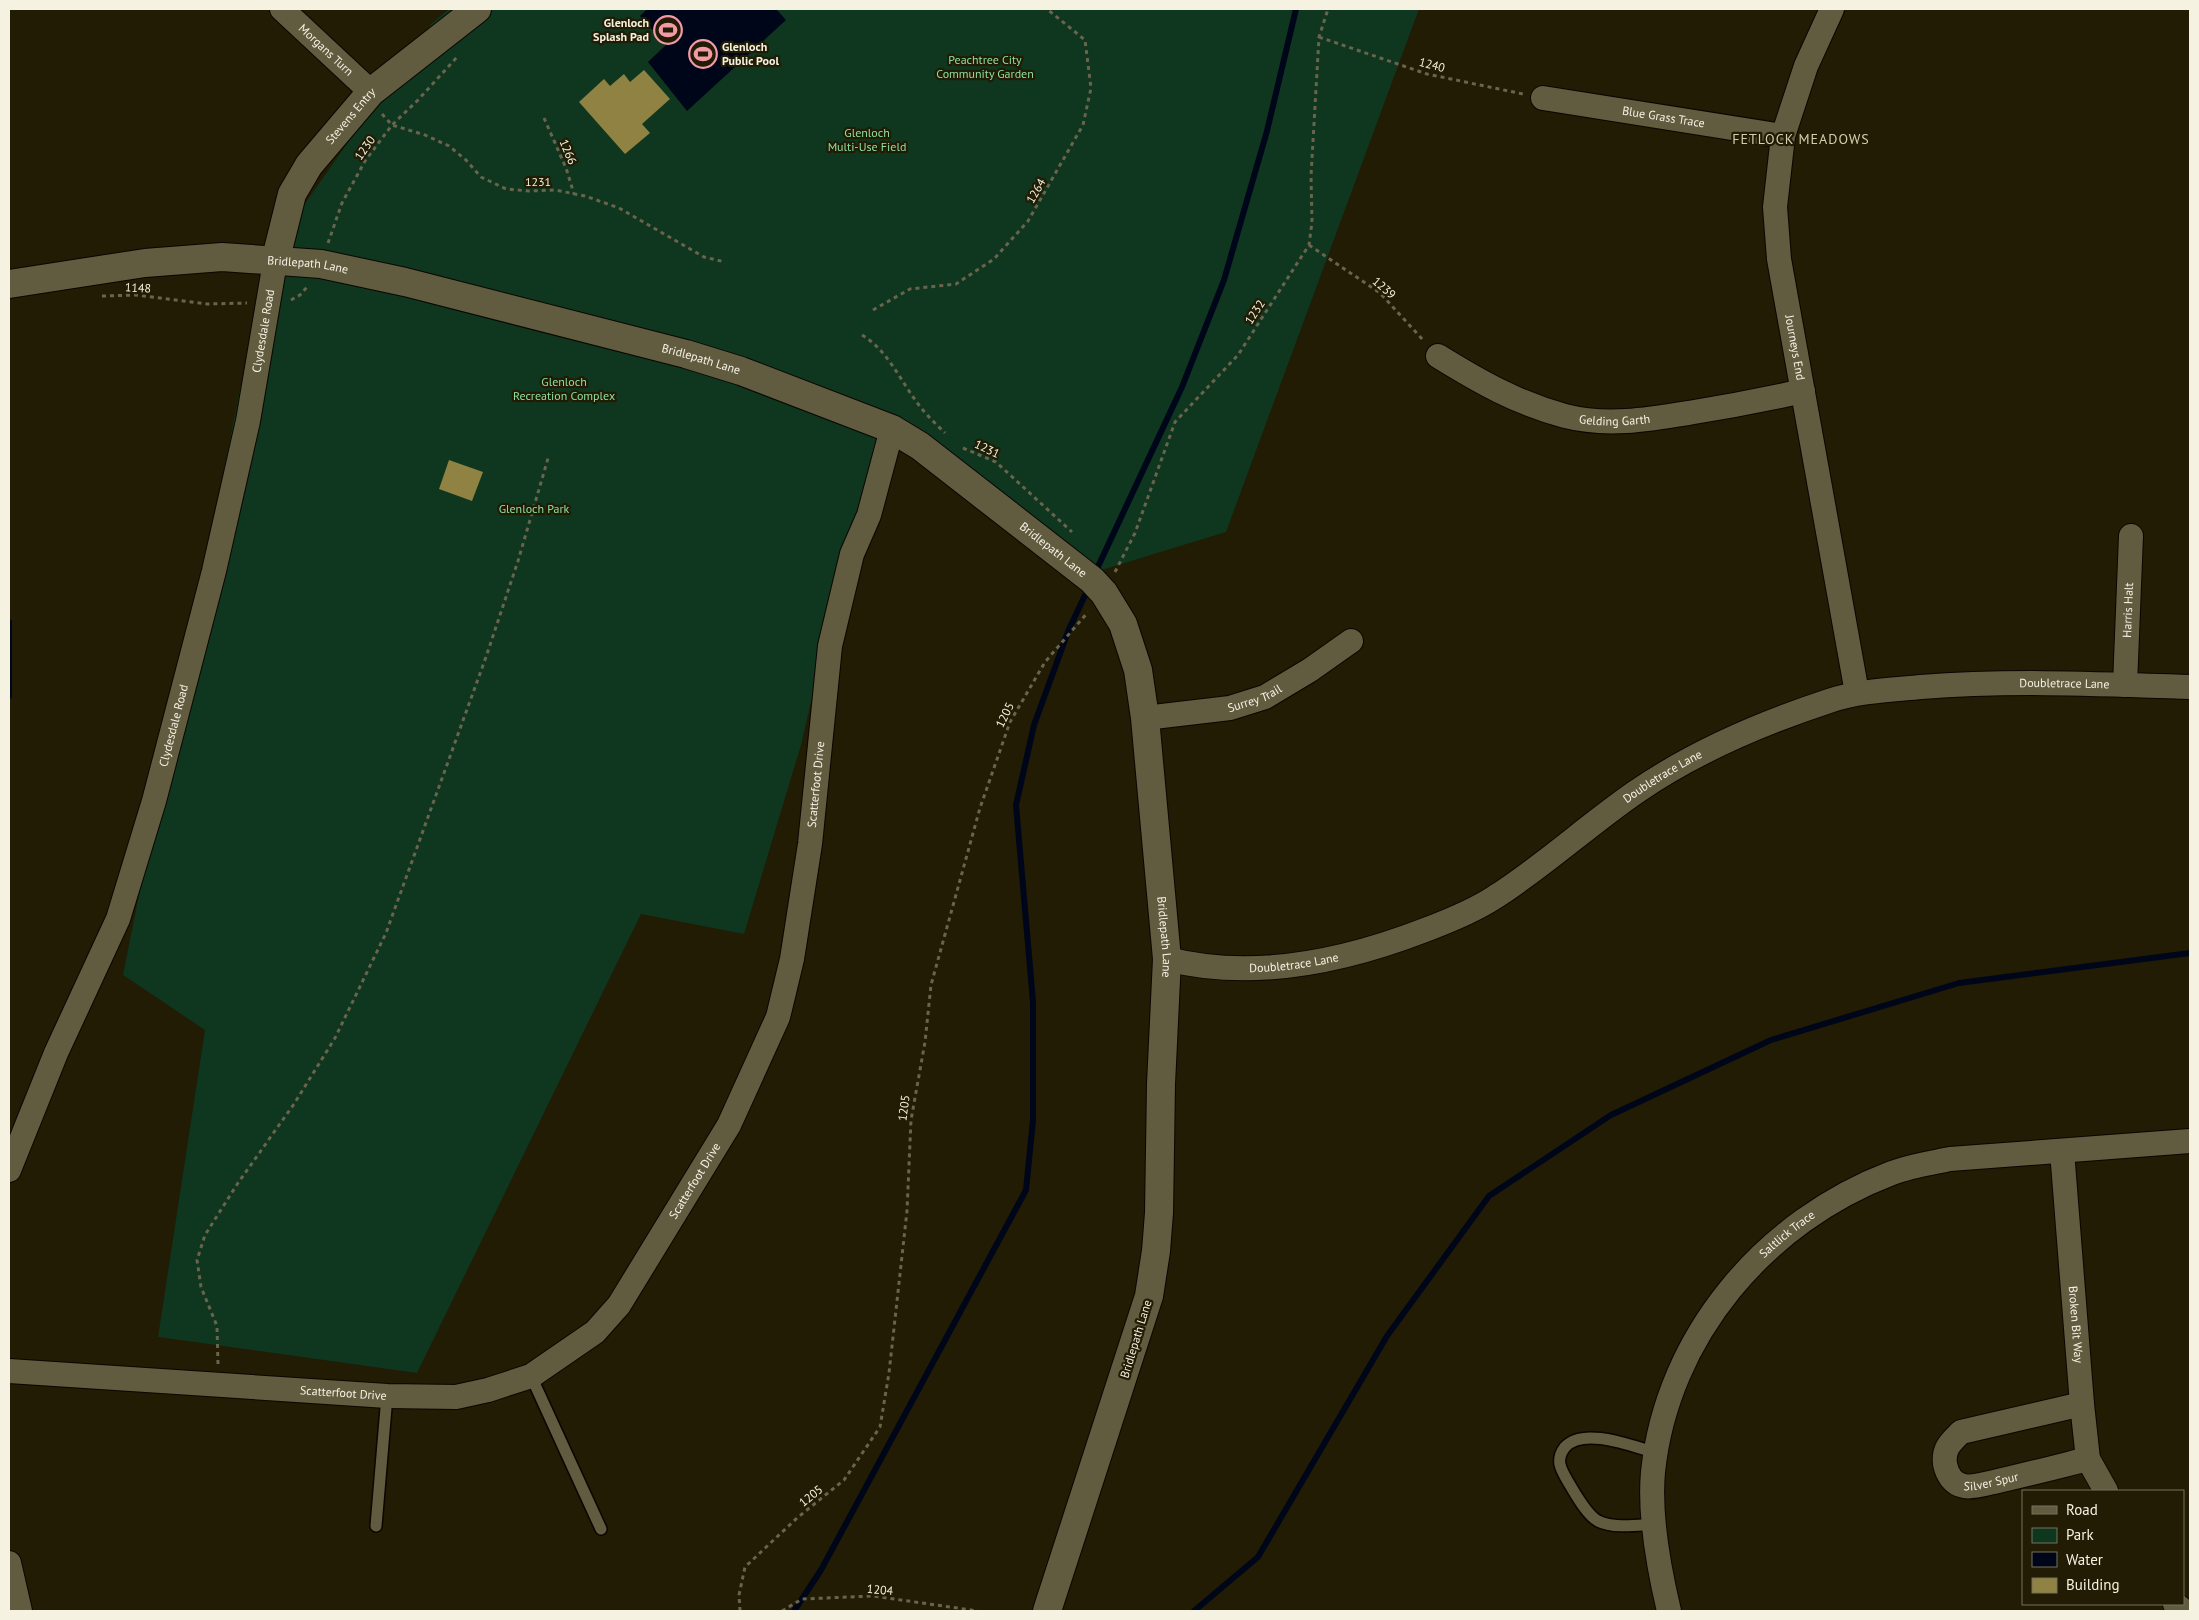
<svg xmlns="http://www.w3.org/2000/svg" width="2199" height="1620" font-family="'PT Sans',sans-serif">
<style>
.green{fill:#0f361e}
.water{fill:#000619}
.lines{fill:none;stroke-linecap:round;stroke-linejoin:round}
.stream{stroke:#000619;stroke-width:6}
.building{fill:#8f8243}
.lane-casing{stroke:#0b0600;stroke-width:14}
.street-casing{stroke:#0b0600;stroke-width:26}
.secondary-casing{stroke:#0b0600;stroke-width:30}
.path{stroke:#69644e;stroke-width:3;stroke-dasharray:4 4;stroke-linecap:butt}
.lane{stroke:#615b40;stroke-width:11}
.street{stroke:#615b40;stroke-width:24}
.secondary{stroke:#615b40;stroke-width:28}
.labels{text-anchor:middle;stroke-width:4.5;stroke-linejoin:round;paint-order:stroke}
.poi-label{font-size:12px;font-weight:bold;fill:#f5f2e2;stroke:#211c03;text-anchor:end}
.street-label{font-size:12px;fill:#f5f2e2;stroke:#211c03}
.park-label{font-size:12px;fill:#8cdfa5;stroke:#211c03}
.neighbourhood-label{font-size:14px;letter-spacing:1px;fill:#d4ceaf;stroke:#211c03}
</style>
<rect width="100%" height="100%" fill="#211c03"/>
<path class="green" d="M449 9H1419L1226 532 1082 576 885 428 843 563 801 745 744 934 641 914 417 1373 158 1337 205 1030 123 975 266 259 431 24Z"/>
<path class="water" d="M647 9H776L786 20 687 111 648 62 666 45 640 16Z"/>
<g class="lines">
<path class="stream" d="M1095 573 1182 387 1224 280 1267 131 1296 9
M9 622V696
M794 1611 821 1570 1026 1190 1033 1120V1002L1016 805 1034 725 1069 629 1089 587
M1194 1611 1258 1557 1387 1336 1489 1196 1611 1115 1771 1040 1959 983 2190 953"/>
</g>
<path class="building" d="M644 70 670 99 642 124 650 133 625 154 579 102 604 79 610 86 624 74 630 82Z
M449 460 483 472 472 501 439 489Z"/>
<g class="lines">
<defs>
<path id="lane" d="M531 1376 601 1529
M1655 1524C1638 1525 1614 1529 1598 1521 1587 1515 1576 1495 1570 1485 1562 1471 1554 1461 1565 1447 1584 1426 1634 1447 1657 1453
M376 1526 387 1396"/>
<g id="street">
<path id="s1" d="M282 9 371 92"/>
<path id="s2" d="M1832 9 1806 66 1783 136 1775 207 1779 259 1857 693"/>
<path id="s3" d="M1543 98 1783 136"/>
<path id="s4" d="M1438 356C1480 382 1517 403 1565 416 1608 427 1651 419 1694 412 1731 406 1767 399 1803 391"/>
<path id="s5" d="M2125 685 2131 536"/>
<path id="s6" d="M1145 718 1230 708 1265 697 1310 670 1351 641"/>
<path id="s7" d="M1167 959C1253 981 1345 961 1425 930 1449 921 1474 911 1495 897 1544 866 1588 825 1636 792 1694 752 1762 723 1829 701 1859 691 1890 690 1921 687 2010 680 2101 684 2190 687"/>
<path id="s8" d="M2062 1151 2082 1404 2088 1459 2106 1491"/>
<path id="s9" d="M9 1170 56 1053 118 919 154 801 214 571 248 421 275 262"/>
<path id="s10" d="M9 1371 387 1396 456 1397 488 1390 531 1376 595 1332 619 1305 729 1125 778 1017 792 959 810 844 830 646 852 554 869 515 892 429"/>
<path id="s11" d="M2082 1404 1961 1432C1951 1442 1943 1448 1945 1464 1947 1474 1953 1484 1964 1486 1973 1488 1984 1484 1994 1482 2025 1475 2056 1467 2088 1459"/>
<path d="M9 1563 20 1611"/>
<path d="M2175 1604 2184 1611"/>
<path id="s12" d="M1669 1611C1659 1569 1649 1516 1653 1472 1667 1336 1765 1221 1892 1173 1910 1166 1931 1163 1950 1159L2190 1141"/>
</g>
<g id="secondary">
<path id="s13" d="M275 262 292 194 309 165 371 92 477 9"/>
<path id="s14" d="M9 284 145 263 222 257 321 264 405 282 686 354 741 371 892 429 920 446 1092 580 1104 593 1123 624 1138 670 1145 718 1167 959 1161 1084 1159 1213 1156 1251 1149 1296 1047 1611"/>
</g>
</defs>
<use href="#lane" class="lane-casing"/>
<use href="#street" class="street-casing"/>
<use href="#secondary" class="secondary-casing"/>
<path class="path" d="M1319 37 1427 74 1523 94
M382 114 392 125 425 135 449 146 466 160 481 177 506 189 529 191 555 190 585 196 619 208 704 257 725 262
M544 118 566 168 574 194
M328 243 342 203 365 161 392 125 418 100 458 56
M1309 245 1380 293 1424 341
M102 296 135 295 207 304 247 303
M291 300 300 295 307 287
M873 310 910 289 956 284 994 259 1028 221 1083 125 1091 88 1085 40 1047 9
M862 335C887 350 899 378 916 401 924 413 935 423 945 433
M963 448 996 462 1072 532
M1115 572 1135 533 1175 422 1238 355 1309 245 1312 222 1311 176 1319 37 1328 9
M218 1364 217 1326 201 1287 197 1260 205 1235 238 1183 294 1104 335 1038 386 933 486 657 518 561 549 455
M740 1611 739 1595 745 1567 797 1518 844 1480 880 1427 889 1373 907 1211 911 1120 925 1042 931 985 980 808 1010 722 1045 662 1088 612
M782 1611 802 1599 873 1596 978 1611"/>
<use href="#lane" class="lane"/>
<use href="#street" class="street"/>
<use href="#secondary" class="secondary"/>
</g>
<defs>
<symbol id="stadium-ring" viewBox="-11 -11 22 22"><circle r="9.5" fill="#211c03" stroke="#f39aa8" stroke-width="1.5"/><path d="M0-5a6.5 5 0 1 0 0 10a6.5 5 0 1 0 0-10ZM-3.5-1.8h7v3.6h-7Z" fill="#f39aa8"/></symbol>
</defs>
<g fill-rule="evenodd">
<use href="#stadium-ring" x="652" y="14" width="32" height="32"/>
<use href="#stadium-ring" x="687" y="38" width="32" height="32"/>
</g>
<g class="labels">
<g class="poi-label">
<text x="649" y="27">Glenloch<tspan x="649" dy="14">Splash Pad</tspan></text>
<text x="722" y="51" text-anchor="start">Glenloch<tspan x="722" dy="14">Public Pool</tspan></text>
</g>
<g class="street-label">
<text dy="4" stroke="none"><textPath href="#s1" startOffset="60">Morgans Turn</textPath></text>
<text transform="translate(1432 65) rotate(15)" y="4">1240</text>
<text dy="4" stroke="none"><textPath href="#s13" startOffset="168">Stevens Entry</textPath></text>
<text dy="4" stroke="none"><textPath href="#s3" startOffset="122">Blue Grass Trace</textPath></text>
<text transform="translate(365 148) rotate(-55)" y="4">1230</text>
<text transform="translate(568 152) rotate(67)" y="4">1266</text>
<text x="538" y="186">1231</text>
<text transform="translate(1036 191) rotate(-60)" y="4">1264</text>
<text dy="4" stroke="none"><textPath href="#s14" startOffset="301">Bridlepath Lane</textPath></text>
<text transform="translate(138 288) rotate(3)" y="4">1148</text>
<text transform="translate(1384 288) rotate(41)" y="4">1239</text>
<text transform="translate(1255 312) rotate(-57)" y="4">1232</text>
<text dy="4" stroke="none"><textPath href="#s9" startOffset="880">Clydesdale Road</textPath></text>
<text dy="4" stroke="none"><textPath href="#s2" startOffset="350">Journeys End</textPath></text>
<text dy="4" stroke="none"><textPath href="#s14" startOffset="706">Bridlepath Lane</textPath></text>
<text dy="4" stroke="none"><textPath href="#s4" startOffset="191">Gelding Garth</textPath></text>
<text transform="translate(987 449) rotate(25)" y="4">1231</text>
<text dy="4" stroke="none"><textPath href="#s14" startOffset="1111">Bridlepath Lane</textPath></text>
<text dy="4" stroke="none"><textPath href="#s5" startOffset="75">Harris Halt</textPath></text>
<text dy="4" stroke="none"><textPath href="#s7" startOffset="968">Doubletrace Lane</textPath></text>
<text dy="4" stroke="none"><textPath href="#s6" startOffset="112">Surrey Trail</textPath></text>
<text transform="translate(1005 715) rotate(-64)" y="4">1205</text>
<text dy="4" stroke="none"><textPath href="#s9" startOffset="475">Clydesdale Road</textPath></text>
<text dy="4" stroke="none"><textPath href="#s7" startOffset="548">Doubletrace Lane</textPath></text>
<text dy="4" stroke="none"><textPath href="#s10" startOffset="1205">Scatterfoot Drive</textPath></text>
<text dy="4" stroke="none"><textPath href="#s14" startOffset="1531">Bridlepath Lane</textPath></text>
<text dy="4" stroke="none"><textPath href="#s7" startOffset="128">Doubletrace Lane</textPath></text>
<text transform="translate(904 1108) rotate(-82)" y="4">1205</text>
<text dy="4" stroke="none"><textPath href="#s10" startOffset="785">Scatterfoot Drive</textPath></text>
<text dy="4" stroke="none"><textPath href="#s12" startOffset="421">Saltlick Trace</textPath></text>
<text dy="4" stroke="none"><textPath href="#s8" startOffset="174">Broken Bit Way</textPath></text>
<text transform="translate(1136 1339) rotate(-73)" y="4">Bridlepath Lane</text>
<text dy="4" stroke="none"><textPath href="#s10" startOffset="335">Scatterfoot Drive</textPath></text>
<text dy="4" stroke="none"><textPath href="#s11" startOffset="220">Silver Spur</textPath></text>
<text transform="translate(811 1496) rotate(-39)" y="4">1205</text>
<text transform="translate(880 1590) rotate(5)" y="4">1204</text>
</g>
<g class="park-label">
<text x="985" y="64">Peachtree City<tspan x="985" dy="14">Community Garden</tspan></text>
<text x="867" y="137">Glenloch<tspan x="867" dy="14">Multi-Use Field</tspan></text>
<text x="564" y="386">Glenloch<tspan x="564" dy="14">Recreation Complex</tspan></text>
<text x="534" y="513">Glenloch Park</text>
</g>
<g class="neighbourhood-label">
<text x="1801" y="144">FETLOCK MEADOWS</text>
</g>
</g>
<rect width="2199" height="1620" fill="none" stroke="#f5f2e2" stroke-width="20"/>
<rect x="2022" y="1490" width="162" height="115" fill="#211c03" stroke="#76725c"/>
<rect x="2032" y="1506" width="25" height="8" fill="#615b40" stroke="#76725c"/>
<text x="2066" y="1515" font-size="15" fill="#f5f2e2">Road</text>
<rect x="2032" y="1528" width="25" height="15" fill="#0f361e" stroke="#76725c"/>
<text x="2066" y="1540" font-size="15" fill="#f5f2e2">Park</text>
<rect x="2032" y="1552" width="25" height="15" fill="#000619" stroke="#76725c"/>
<text x="2066" y="1565" font-size="15" fill="#f5f2e2">Water</text>
<rect x="2032" y="1578" width="25" height="15" fill="#8f8243" stroke="#76725c"/>
<text x="2066" y="1590" font-size="15" fill="#f5f2e2">Building</text>
</svg>
